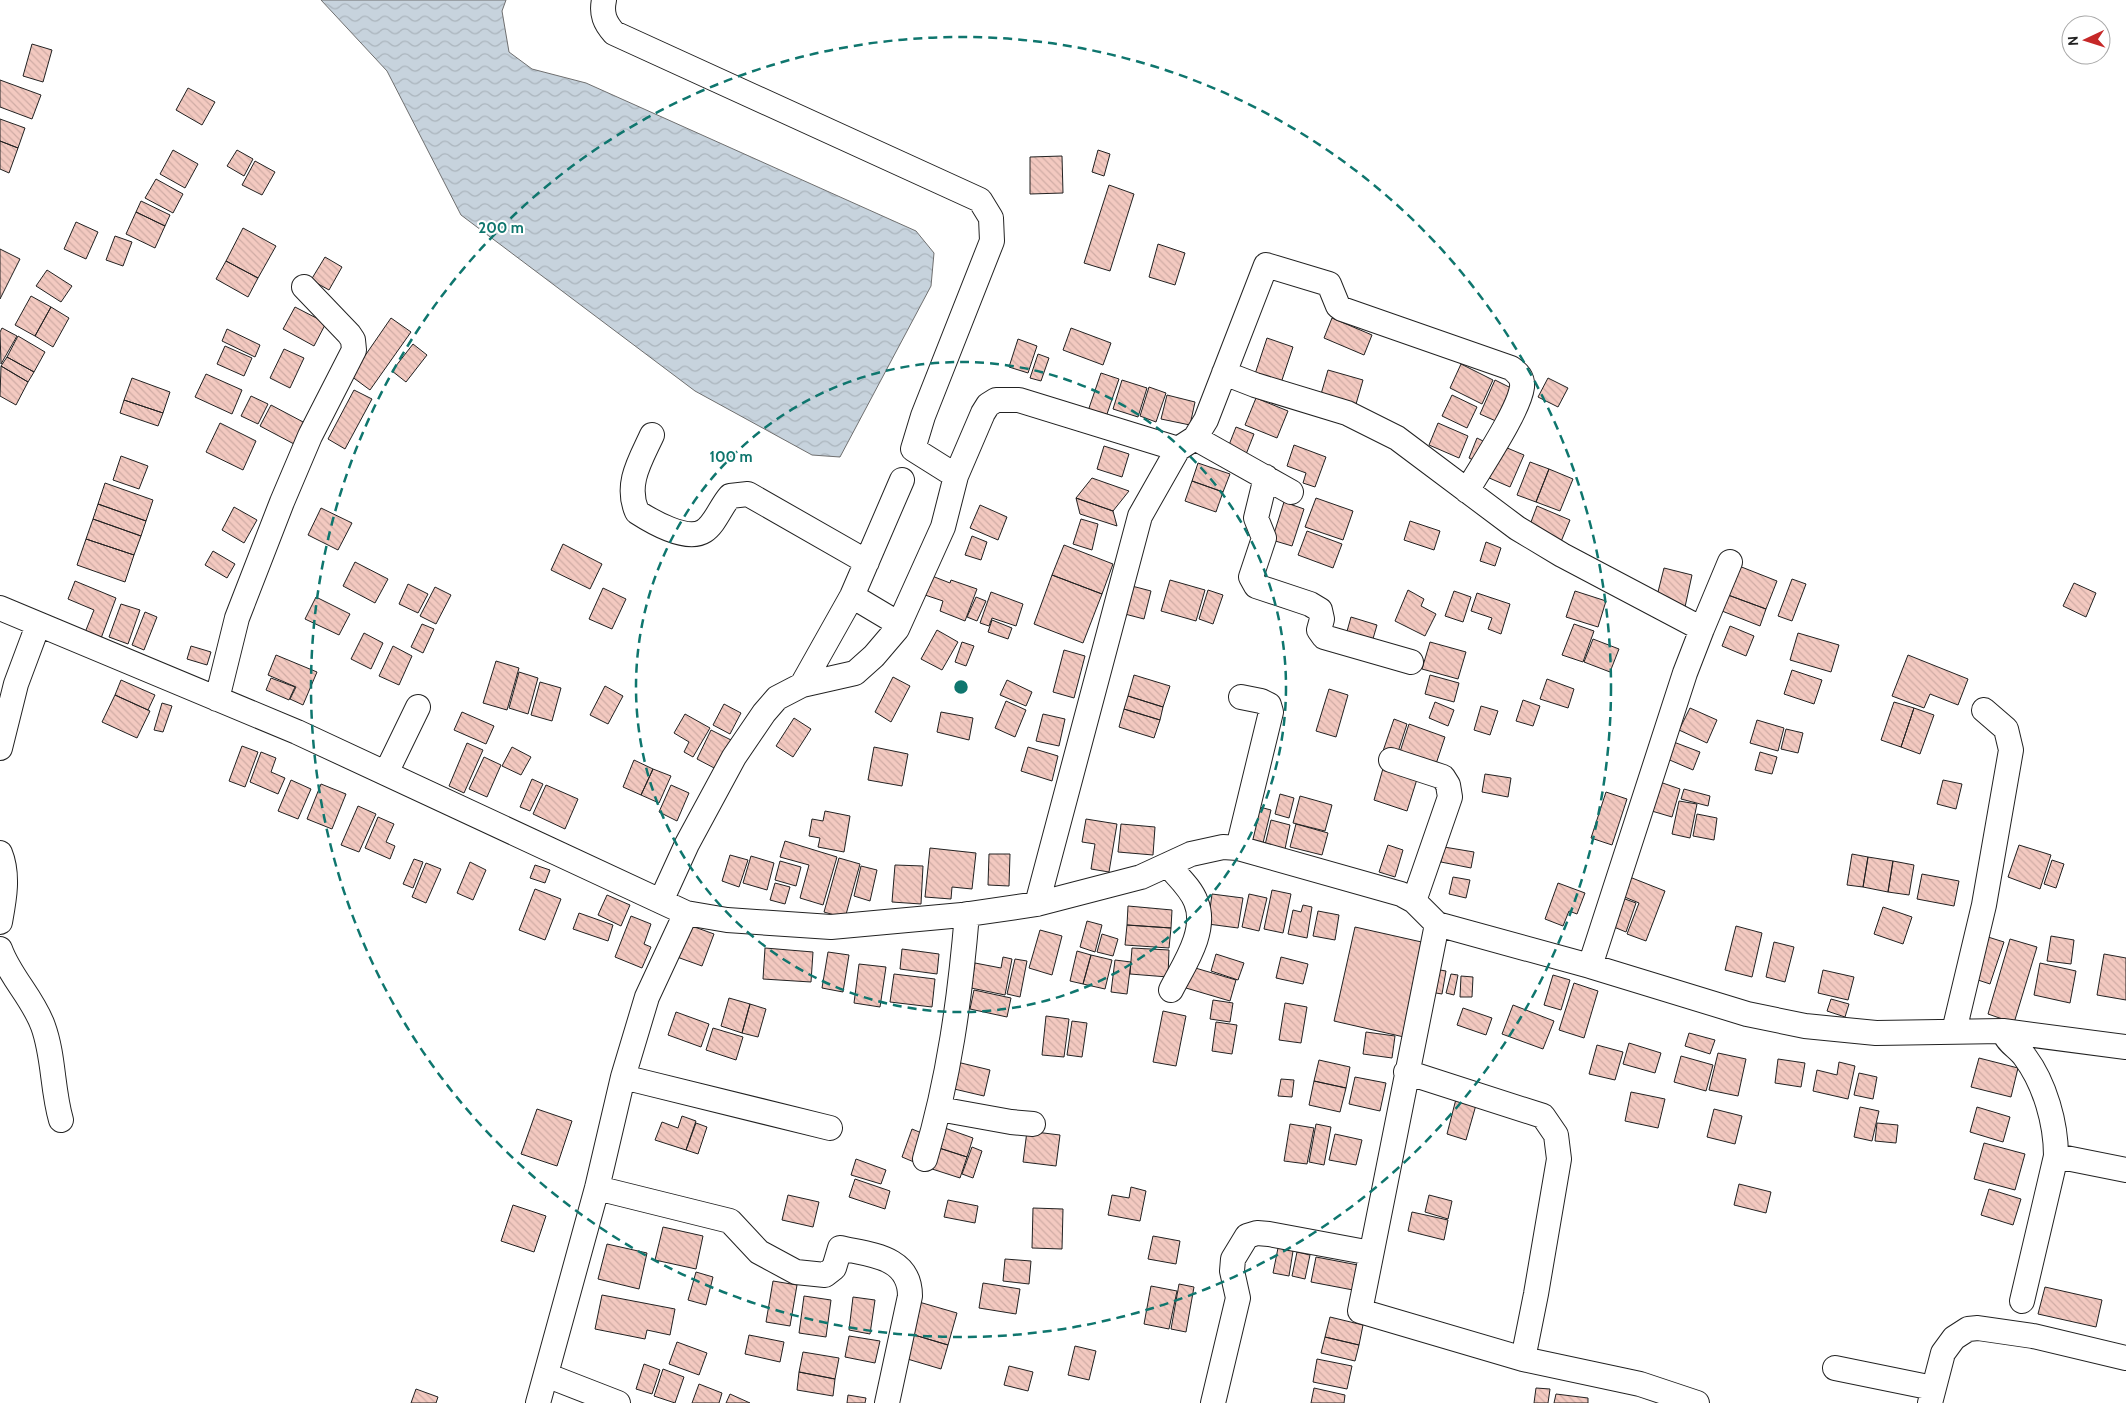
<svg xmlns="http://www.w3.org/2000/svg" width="2126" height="1403" font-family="Cabin,sans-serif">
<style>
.water{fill:url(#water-waves);stroke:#6f6f6f}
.building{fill:url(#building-back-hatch);stroke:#222}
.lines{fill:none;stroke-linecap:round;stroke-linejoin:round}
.minor-casing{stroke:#222;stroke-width:26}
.minor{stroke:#fff;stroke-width:24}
.ring{fill:none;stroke:#0f766e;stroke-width:2.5;stroke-dasharray:9 6}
.centre{fill:#0f766e;stroke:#fff;stroke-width:2.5}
.ring-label{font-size:15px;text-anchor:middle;font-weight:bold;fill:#0f766e;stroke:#fff;stroke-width:4;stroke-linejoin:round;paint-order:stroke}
</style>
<defs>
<pattern id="water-waves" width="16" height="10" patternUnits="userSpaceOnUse" patternTransform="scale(1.25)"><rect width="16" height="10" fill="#c7d3dd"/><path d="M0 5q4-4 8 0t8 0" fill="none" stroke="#abb5bd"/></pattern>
<pattern id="building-back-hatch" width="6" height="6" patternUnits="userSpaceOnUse" patternTransform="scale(1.25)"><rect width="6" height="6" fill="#f3c9c0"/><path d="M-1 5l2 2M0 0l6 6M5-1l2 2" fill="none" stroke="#d0aca5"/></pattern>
</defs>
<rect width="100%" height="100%" fill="#fff"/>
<path class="water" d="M321 0H506L502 11 509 52 532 69 586 83 916 231 934 253 931 286 840 457 812 455 695 391 461 215 387 71Z"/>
<path class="building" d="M32 44 52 50 43 82 23 76Z
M0 80 41 95 32 119 0 107Z
M188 88 215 102 202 125 176 110Z
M0 119 25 128 18 148 0 141Z
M0 141 18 148 9 173 0 169Z
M173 150 198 164 185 188 160 174Z
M237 150 253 159 244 176 227 166Z
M1098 150 1110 154 1104 176 1092 172Z
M1062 156 1063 193 1030 194V157Z
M255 161 275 172 262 195 242 185Z
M156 179 183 194 173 213 145 198Z
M1109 185 1134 194 1110 271 1084 263Z
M141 201 170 215 165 226 136 212Z
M136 212 165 226 155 248 126 234Z
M76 222 98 232 86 259 64 249Z
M243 228 276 246 258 278 226 261Z
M115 236 132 242 123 266 106 260Z
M1158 244 1185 253 1175 285 1149 277Z
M0 249 20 259 0 299Z
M325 257 342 267 329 290 311 280Z
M226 261 258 278 248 297 216 279Z
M47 270 72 286 61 302 36 286Z
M31 296 51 307 35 336 15 325Z
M51 307 69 318 53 347 35 336Z
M295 307 326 323 314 346 283 329Z
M391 318 411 332 370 390 351 376Z
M1332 318 1372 335 1364 355 1324 338Z
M2 328 17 336 1 364 0 332Z
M1071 328 1111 343 1103 365 1063 350Z
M227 329 260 345 255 357 222 341Z
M18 336 45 352 34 372 7 357Z
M1267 338 1293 347 1279 389 1253 380Z
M1018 339 1037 346 1028 373 1009 367Z
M413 344 427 355 406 382 392 371Z
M225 346 252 358 244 376 217 364Z
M284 349 304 358 290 388 270 378Z
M1038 354 1049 358 1041 381 1030 378Z
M7 357 34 372 28 382 1 366Z
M1461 364 1493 380 1482 404 1450 388Z
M1 366 28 382 16 405 0 396Z
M1328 370 1363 380 1354 411 1319 401Z
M1101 373 1119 379 1106 417 1088 411Z
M206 374 242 390 232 414 195 397Z
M132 378 170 392 163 413 124 400Z
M1548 378 1568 388 1558 407 1538 397Z
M1122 380 1147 388 1138 417 1113 409Z
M1495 380 1513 389 1498 422 1480 414Z
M1149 387 1166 393 1156 422 1140 416Z
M354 390 372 399 345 449 328 439Z
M1167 395 1195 402 1190 425 1161 419Z
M1452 395 1477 407 1467 428 1442 416Z
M251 396 268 404 258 424 241 416Z
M1256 398 1288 411 1277 438 1245 425Z
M124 400 163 413 158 426 120 413Z
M271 405 305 423 294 444 260 426Z
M220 423 256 441 243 470 206 452Z
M1438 423 1468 436 1459 458 1429 445Z
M1236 427 1254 434 1245 457 1227 450Z
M1477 438 1485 442 1477 462 1469 458Z
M1294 445 1326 457 1315 487 1303 483 1306 473 1287 466Z
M1500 445 1524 455 1510 487 1487 477Z
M1104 446 1129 454 1122 477 1097 469Z
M121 456 148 466 139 489 113 480Z
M1530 462 1549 469 1536 502 1517 495Z
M1198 463 1230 474 1223 492 1192 481Z
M1549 469 1573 479 1560 511 1536 502Z
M1092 478 1129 491 1113 511 1076 498Z
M1192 481 1223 492 1216 512 1185 501Z
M105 483 153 500 146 521 98 504Z
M1076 498 1113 511 1117 526 1080 514Z
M1316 498 1353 511 1343 540 1305 527Z
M1284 502 1304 509 1292 546 1272 540Z
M98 504 146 521 141 536 93 519Z
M980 505 1007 517 998 540 970 528Z
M1537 506 1570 520 1560 544 1528 530Z
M234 507 257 520 244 543 222 530Z
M321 508 352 523 338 550 308 535Z
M93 519 141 536 134 555 86 539Z
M1081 519 1098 524 1092 550 1073 544Z
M1410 521 1440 531 1434 550 1404 540Z
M1307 531 1342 544 1333 568 1298 555Z
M972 536 987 542 981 560 965 555Z
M86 539 134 555 125 582 77 565Z
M1486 542 1501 548 1495 566 1480 561Z
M563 544 602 564 590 589 551 570Z
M1064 545 1113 564 1102 594 1052 575Z
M213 551 235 564 227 578 205 565Z
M355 562 388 579 375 603 343 586Z
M1739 566 1777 581 1766 609 1728 595Z
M1664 568 1692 575 1685 607 1656 600Z
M1052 575 1102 594 1083 643 1034 624Z
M932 576 950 583 951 580 977 589 965 621 940 611 943 601 925 595Z
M1792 579 1806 584 1792 621 1778 616Z
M1170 580 1205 590 1196 621 1161 611Z
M75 581 116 598 100 641 84 635 94 610 68 599Z
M2074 583 2096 593 2086 617 2063 606Z
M408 584 428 594 418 613 399 604Z
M1128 585 1151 591 1144 619 1121 613Z
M435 587 451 595 436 624 420 616Z
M603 588 626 599 612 629 589 619Z
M1208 590 1223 595 1213 624 1199 619Z
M1408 590 1424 599 1421 606 1436 614 1425 636 1395 621Z
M1454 591 1471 597 1463 622 1445 616Z
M1575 591 1606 601 1598 627 1566 617Z
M991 592 1023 604 1016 626 992 618 989 626 980 623Z
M1477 593 1510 604 1501 634 1488 629 1492 618 1471 611Z
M1728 595 1766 609 1760 626 1722 611Z
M316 597 350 614 339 635 305 619Z
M976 597 986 601 977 621 967 617Z
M121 604 140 610 128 644 109 637Z
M145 612 157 617 144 650 132 645Z
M1351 617 1377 625 1370 649 1344 642Z
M992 620 1012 628 1008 639 988 632Z
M422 624 434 629 423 653 411 647Z
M1574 624 1594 631 1583 662 1562 655Z
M1730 626 1754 636 1746 656 1722 646Z
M937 630 958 642 942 670 921 659Z
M364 633 383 643 371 669 351 659Z
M1798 633 1839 645 1831 672 1790 660Z
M1593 639 1619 649 1610 672 1584 662Z
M962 642 974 646 966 666 955 662Z
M1430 642 1466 652 1458 679 1422 669Z
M191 646 211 652 207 665 187 659Z
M393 646 412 656 399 685 379 676Z
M1064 650 1085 656 1074 698 1053 692Z
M276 655 317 672 303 705 290 699 296 687 268 675Z
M1908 655 1968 679 1958 705 1930 694 1924 708 1892 696Z
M496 661 519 668 507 710 483 703Z
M1792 670 1822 680 1814 704 1784 694Z
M519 672 538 678 528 714 509 708Z
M1134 675 1170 686 1163 707 1128 696Z
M1430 675 1459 683 1454 702 1425 694Z
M893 677 910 686 891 722 875 712Z
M271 678 295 687 289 700 266 690Z
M1547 679 1574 689 1568 708 1540 699Z
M121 680 155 695 148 710 115 695Z
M1007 680 1032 692 1026 706 1000 695Z
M540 682 561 688 552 721 531 715Z
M605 686 623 696 608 724 590 715Z
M1329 689 1348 695 1336 737 1316 731Z
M115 695 150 711 137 738 102 722Z
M1128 696 1163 707 1160 720 1124 709Z
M1523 700 1540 706 1533 726 1516 721Z
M1006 701 1026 710 1015 737 995 728Z
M1435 702 1454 710 1448 726 1429 718Z
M1894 702 1914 708 1901 747 1881 740Z
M162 703 172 706 163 732 154 730Z
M724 704 741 713 730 734 713 725Z
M1481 706 1498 711 1490 735 1474 730Z
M1690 708 1717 720 1707 743 1679 730Z
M1914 708 1934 715 1920 754 1901 747Z
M1124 709 1160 720 1154 738 1119 727Z
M462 712 494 726 486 744 454 730Z
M941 712 973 718 969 740 937 732Z
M685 714 710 728 693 757 684 752 689 742 674 733Z
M1043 714 1065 719 1059 746 1036 741Z
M794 718 811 729 793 757 776 746Z
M1394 719 1407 724 1397 755 1383 751Z
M1757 720 1784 728 1778 751 1750 743Z
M1409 724 1445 737 1434 770 1398 758Z
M1786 729 1803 733 1798 753 1781 749Z
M711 730 733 741 718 770 697 759Z
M1671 741 1700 752 1693 770 1665 758Z
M467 743 483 750 464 793 449 786Z
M242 746 258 752 245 787 229 781Z
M512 747 531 757 521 775 502 766Z
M874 747 908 754 902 786 868 780Z
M1028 747 1058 756 1052 781 1021 771Z
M261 752 276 758 271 772 285 778 278 794 250 782Z
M1760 752 1777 757 1772 774 1755 770Z
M484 757 501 765 487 797 469 789Z
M634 760 653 769 641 795 623 787Z
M1384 765 1418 776 1407 811 1374 800Z
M653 769 671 776 659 803 641 795Z
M1485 774 1511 778 1508 797 1482 792Z
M532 779 543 784 530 811 520 807Z
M291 780 311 789 298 819 278 811Z
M1654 780 1680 789 1672 817 1645 809Z
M1943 780 1962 784 1956 809 1937 804Z
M321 784 346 794 332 829 307 819Z
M546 785 578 799 565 829 533 814Z
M671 785 689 793 677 821 659 812Z
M1684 789 1710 796 1708 806 1681 799Z
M1606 792 1627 799 1612 845 1591 838Z
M1280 794 1294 798 1289 818 1275 814Z
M1300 796 1332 805 1325 831 1293 823Z
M1679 801 1697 804 1690 838 1672 834Z
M358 806 376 814 359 852 341 845Z
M1256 806 1271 810 1263 843 1248 839Z
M825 811 850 816 844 852 818 847 820 838 809 836 812 819 823 821Z
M1697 814 1717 818 1714 840 1693 836Z
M378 817 394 824 386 842 395 846 390 859 365 848Z
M1086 819 1117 824 1109 872 1091 869 1095 844 1082 842Z
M1271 820 1290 825 1285 849 1265 845Z
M1121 824 1155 827 1153 855 1118 852Z
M1296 824 1328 833 1322 855 1290 847Z
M785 841 837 857 823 905 800 898 809 865 780 857Z
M1388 845 1403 850 1395 877 1379 872Z
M2019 845 2051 855 2040 889 2008 877Z
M1444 847 1474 852 1471 868 1441 862Z
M930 848 976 853 972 889 952 887 951 899 925 897Z
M989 854H1010L1009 886 988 885Z
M1852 854 1868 857 1863 887 1847 885Z
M730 855 748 860 739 887 722 881Z
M751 856 774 863 767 890 743 883Z
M1868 857 1893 861 1888 892 1863 887Z
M839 858 860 864 845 918 824 912Z
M414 859 423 862 413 888 403 884Z
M2052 860 2064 864 2056 888 2044 884Z
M780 861 801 867 796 886 775 880Z
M1893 861 1914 865 1909 895 1888 892Z
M470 862 486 870 473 900 457 893Z
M426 863 441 869 426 903 412 897Z
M535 865 550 870 545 883 530 878Z
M895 865 923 866 921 904 892 902Z
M861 866 877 870 870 901 854 896Z
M1622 874 1665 891 1646 941 1627 934 1639 903 1615 893Z
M1922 874 1959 881 1954 906 1917 899Z
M1453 877 1470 880 1466 898 1449 894Z
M775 883 790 887 785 904 770 900Z
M1558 883 1585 893 1577 914 1569 911 1563 926 1545 919Z
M535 889 561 899 545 940 519 930Z
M1272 890 1291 894 1283 933 1264 929Z
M1212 894 1243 898 1238 928 1208 924Z
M1249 894 1267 898 1259 931 1242 927Z
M607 895 630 905 621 926 598 915Z
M1614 895 1636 903 1626 932 1604 923Z
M1303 905 1312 907 1307 938 1288 934 1293 910 1301 912Z
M1128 906 1172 910 1171 928 1127 925Z
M1883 907 1912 917 1903 944 1874 934Z
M1318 911 1339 915 1335 940 1313 936Z
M579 913 613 925 608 941 573 929Z
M631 916 651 924 644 944 651 947 642 968 615 957Z
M1087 921 1102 925 1095 952 1080 947Z
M689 925 714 934 702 966 677 957Z
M1127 925 1171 928 1169 948 1125 945Z
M1736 926 1762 933 1752 977 1725 970Z
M1355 927 1426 943 1404 1037 1334 1021Z
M1040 930 1062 936 1052 975 1029 968Z
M1102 934 1118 939 1113 956 1097 952Z
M2051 936 2074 940 2071 964 2047 961Z
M1988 937 2004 942 1990 984 1975 979Z
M2010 939 2037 947 2014 1023 1988 1014Z
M1774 942 1794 947 1785 982 1766 977Z
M765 948 813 952 811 982 763 979Z
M1132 948 1169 950 1168 977 1130 974Z
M902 949 939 954 937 974 900 969Z
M1077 951 1091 955 1083 984 1070 981Z
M828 952 849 955 843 992 822 988Z
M1216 954 1244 963 1238 980 1211 971Z
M2104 954 2126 958V1000L2097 995Z
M1091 955 1112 960 1105 989 1083 984Z
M1003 957 1012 959 1005 995 971 988 975 963 1001 968Z
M1281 957 1308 964 1303 984 1276 978Z
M1015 959 1027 961 1020 997 1007 994Z
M1115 960 1131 962 1127 994 1111 992Z
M2040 963 2076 971 2070 1003 2034 995Z
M859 964 886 967 880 1007 854 1003Z
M1192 967 1236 980 1230 1001 1186 988Z
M1434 969 1446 971 1442 994 1430 992Z
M1823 970 1854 977 1848 1000 1818 993Z
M894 974 935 979 932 1007 890 1002Z
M1451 974 1458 975 1454 995 1446 993Z
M1553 975 1570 980 1561 1010 1544 1005Z
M1461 976 1473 977 1472 997H1460Z
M1574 983 1598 991 1584 1038 1559 1030Z
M974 990 1011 998 1007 1017 970 1009Z
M729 998 750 1004 742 1033 721 1026Z
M1831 999 1849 1004 1845 1017 1827 1011Z
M1213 1000 1233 1003 1230 1022 1210 1019Z
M1285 1003 1307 1007 1301 1043 1279 1040Z
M750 1004 766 1009 758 1037 742 1033Z
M1513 1005 1554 1021 1543 1049 1502 1034Z
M1463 1008 1492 1018 1486 1035 1457 1025Z
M1163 1011 1186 1016 1176 1066 1153 1062Z
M676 1012 709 1024 701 1047 668 1035Z
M1046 1016 1069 1019 1064 1057 1042 1055Z
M1072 1021 1087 1023 1082 1057 1067 1055Z
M1216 1022 1237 1025 1232 1054 1212 1051Z
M713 1028 743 1037 736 1060 706 1050Z
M1366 1032 1395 1036 1392 1058 1363 1054Z
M1689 1033 1715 1040 1710 1054 1685 1046Z
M1629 1043 1661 1053 1655 1073 1623 1064Z
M1597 1045 1623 1052 1615 1080 1589 1074Z
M1718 1053 1746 1059 1738 1096 1709 1090Z
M1681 1056 1713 1065 1706 1091 1674 1082Z
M1979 1058 2018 1068 2011 1097 1971 1087Z
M1778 1059 1805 1063 1801 1087 1775 1083Z
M1319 1060 1350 1067 1346 1088 1314 1081Z
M957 1062 990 1070 984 1096 950 1088Z
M1839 1062 1855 1066 1848 1099 1813 1091 1817 1070 1837 1075Z
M1859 1073 1877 1077 1873 1099 1854 1095Z
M1355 1077 1386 1083 1380 1111 1349 1104Z
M1281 1079 1294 1080 1292 1097 1278 1096Z
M1314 1081 1346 1088 1340 1112 1309 1105Z
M1631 1092 1665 1099 1658 1128 1625 1121Z
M1456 1099 1476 1105 1466 1140 1447 1134Z
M1860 1107 1879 1111 1872 1141 1854 1137Z
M1977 1107 2010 1117 2003 1142 1970 1132Z
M537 1109 572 1121 557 1166 521 1154Z
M1714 1109 1742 1116 1735 1144 1707 1137Z
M682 1116 696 1121 686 1150 655 1140 662 1122 678 1128Z
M696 1123 707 1127 698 1154 686 1150Z
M1877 1123 1898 1125 1896 1143 1875 1141Z
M1290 1124 1314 1128 1307 1164 1284 1161Z
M1316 1124 1331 1127 1324 1165 1309 1162Z
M942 1127 973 1138 967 1157 936 1147Z
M912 1129 924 1134 914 1162 902 1157Z
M1027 1131 1060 1135 1056 1166 1023 1162Z
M1335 1134 1362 1140 1356 1165 1329 1160Z
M1984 1143 2025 1154 2015 1190 1974 1179Z
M936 1147 967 1157 960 1178 929 1168Z
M972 1147 982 1151 973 1178 962 1174Z
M856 1159 886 1170 881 1184 851 1175Z
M855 1179 890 1191 885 1209 849 1197Z
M1739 1184 1771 1192 1766 1213 1734 1205Z
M1131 1187 1146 1191 1140 1221 1108 1215 1112 1195 1129 1198Z
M1989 1189 2021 1199 2013 1225 1981 1215Z
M788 1195 819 1202 813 1227 782 1220Z
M1429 1195 1452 1201 1448 1219 1425 1212Z
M948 1200 978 1206 975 1223 944 1217Z
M513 1205 546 1216 534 1252 501 1241Z
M1033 1208 1063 1209 1062 1249 1032 1248Z
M1412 1212 1448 1220 1444 1240 1408 1231Z
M663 1227 703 1236 696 1269 655 1260Z
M1153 1236 1180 1241 1176 1264 1148 1259Z
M607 1244 647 1253 639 1289 598 1279Z
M1278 1248 1293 1251 1289 1276 1273 1273Z
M1297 1252 1310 1255 1305 1279 1292 1276Z
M1316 1257 1358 1265 1353 1290 1311 1282Z
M1005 1259 1031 1261 1029 1284 1003 1281Z
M696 1272 713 1277 706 1305 688 1300Z
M773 1281 797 1285 790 1326 766 1322Z
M983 1283 1020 1289 1016 1314 979 1308Z
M1179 1284 1194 1287 1186 1332 1171 1329Z
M1151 1286 1177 1291 1169 1329 1144 1324Z
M2045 1287 2102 1300 2096 1327 2038 1314Z
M602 1295 675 1309 670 1335 647 1330 645 1339 595 1329Z
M804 1296 831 1300 826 1337 799 1333Z
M853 1297 875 1300 870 1334 849 1330Z
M919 1302 957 1313 948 1345 911 1334Z
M1330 1317 1363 1325 1359 1345 1325 1337Z
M911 1334 948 1345 941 1369 904 1358Z
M749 1335 784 1342 780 1362 745 1354Z
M849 1336 880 1341 875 1363 845 1357Z
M1325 1337 1359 1345 1355 1361 1321 1353Z
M677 1342 707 1353 699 1375 669 1364Z
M1075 1346 1096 1351 1089 1380 1068 1375Z
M803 1352 839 1358 835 1379 799 1372Z
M1317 1359 1352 1366 1347 1389 1313 1382Z
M644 1364 660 1370 652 1394 636 1389Z
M1009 1366 1033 1372 1028 1391 1004 1385Z
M663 1369 684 1377 675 1403 654 1396Z
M799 1372 835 1379 833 1396 797 1390Z
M699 1384 722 1393 719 1403H692Z
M1314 1388 1345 1395 1344 1403H1311Z
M1536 1388 1550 1389 1548 1403H1534Z
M416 1389 438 1397 436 1403H411Z
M730 1394 750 1403H726Z
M1556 1394 1588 1398V1403H1554Z
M848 1395 866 1398 865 1403H847Z"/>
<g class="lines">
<defs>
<path id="minor" d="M604 0C601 14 605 23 614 33L980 200 991 218 992 241 923 416 913 449 956 476
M1224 373 1255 385 1347 413 1397 438 1517 528 1562 555 1702 629 1685 673 1590 966
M652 435C640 461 625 484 637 512 651 521 687 542 704 531 715 524 721 506 730 496L748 494 867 562
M1195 438 1291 492
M1266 477 1256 518 1264 538 1251 577 1256 586 1310 604 1320 610 1322 619 1319 630 1324 637 1411 662
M852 596 899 624
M0 608 297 732 686 913 727 920 831 927 962 915 1037 904 1141 877 1191 854 1223 847 1238 848 1401 894 1414 901 1437 924 1590 966 1747 1014 1805 1026 1876 1033 2003 1031 2126 1047
M1702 629 1730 562
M802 685 852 596 902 480
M217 699 237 618 282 502 310 436 354 350 353 340 349 334 304 287
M0 748 16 684 38 625
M1391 760 1443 777 1448 785 1450 797 1414 901
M386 773 418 707
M1238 848 1271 712 1269 705 1261 701 1241 697
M0 853C9 875 4 900 0 922
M1168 865C1177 876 1191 888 1196 902 1208 931 1183 966 1171 990
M661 901 687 844 734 757 764 713 777 698 802 685 855 673 874 656 897 629 943 527 956 476 983 413 988 405 996 400H1019L1178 449
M1037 904 1140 516 1178 449 1195 438 1206 420 1266 265 1329 284 1338 306 1342 309 1511 368C1518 373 1523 378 1522 387 1519 411 1480 468 1467 491
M1437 924 1360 1311 1523 1359 1640 1384 1697 1403
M0 949C10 977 33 998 43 1026 54 1056 52 1089 61 1120
M1954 1031 1984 905 2011 750 2006 729 1984 710
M2003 1031C2008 1044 2018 1047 2025 1057 2045 1084 2056 1123 2056 1156L2022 1301
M1406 1072 1543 1116 1556 1135 1559 1159 1536 1294 1523 1359
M623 1077 830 1128
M939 1109 1011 1122 1033 1124
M2056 1156 2126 1170
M925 1159C949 1079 960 998 967 914
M597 1188 730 1221 759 1252 796 1272 825 1275 834 1268 840 1248C870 1255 910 1256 910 1296L887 1403
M1835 1368 1933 1388
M546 1375 618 1403
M538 1403 597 1188 623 1077 647 997 686 913
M1213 1403 1238 1298 1232 1271 1233 1259 1247 1236 1257 1233 1269 1234 1371 1253
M1930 1403 1943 1353 1954 1338 1968 1329 1978 1328 2033 1336 2126 1358"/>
</defs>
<use href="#minor" class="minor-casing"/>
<use href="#minor" class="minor"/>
</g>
<g class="ring">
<circle cx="961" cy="687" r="325"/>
<circle cx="961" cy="687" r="650"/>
</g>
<circle cx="961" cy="687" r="8" class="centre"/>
<g class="ring-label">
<text x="501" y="233">200 m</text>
<text x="731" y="462">100 m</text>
</g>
<g transform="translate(2086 40) rotate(266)"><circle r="24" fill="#ffffff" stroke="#a7a7a7"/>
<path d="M0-4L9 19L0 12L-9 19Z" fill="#c62828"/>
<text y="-8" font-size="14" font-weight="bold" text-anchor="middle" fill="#222222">N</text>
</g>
</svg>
